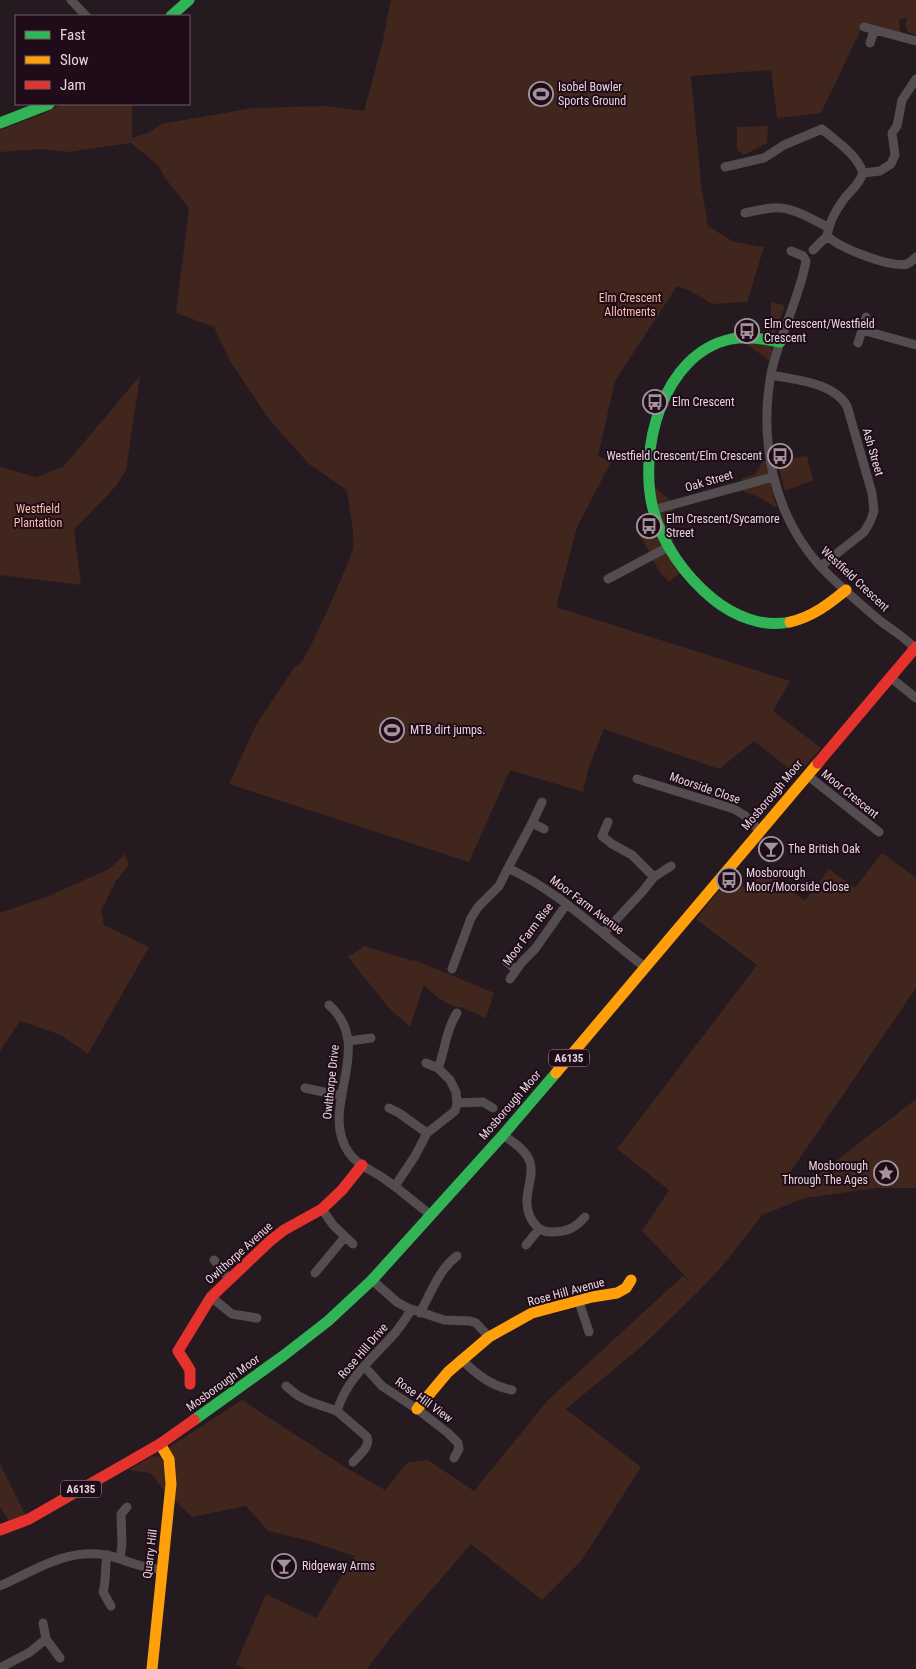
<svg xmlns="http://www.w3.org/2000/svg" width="916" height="1669" font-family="'Roboto Condensed',sans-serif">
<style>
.green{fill:#40261d}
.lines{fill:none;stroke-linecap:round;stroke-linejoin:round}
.street{stroke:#544d4f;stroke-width:9}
.fast{stroke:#30b455;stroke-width:11}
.slow{stroke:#ff9f0a;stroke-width:11}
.jam{stroke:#e5322d;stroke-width:11}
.labels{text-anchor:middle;stroke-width:4;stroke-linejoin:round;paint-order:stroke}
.shield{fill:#200c18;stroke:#a999a2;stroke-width:1}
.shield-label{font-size:11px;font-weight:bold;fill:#e4d5dd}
.poi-label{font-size:12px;fill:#e4d5dd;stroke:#200c18;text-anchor:start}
.park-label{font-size:12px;fill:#f7c0a9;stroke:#200c18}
.street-label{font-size:12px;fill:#e4d5dd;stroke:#200c18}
</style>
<rect width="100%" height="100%" fill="#251a20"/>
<path class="green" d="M391 0H916V35L908 32 905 26 907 17 899 20 900 33 863 25 821 113 777 118 771 70 691 76 701 183 708 226 734 242 764 247 747 302 712 304 689 290 677 286 615 381 598 456 611 462 577 527 556 607 790 681 773 711 821 748 797 775 754 741 719 769 604 729 588 770 583 792 510 770 469 862 229 784 256 725 294 668C296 666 299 665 300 664 308 657 351 559 353 548 355 531 349 507 347 490L309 464 269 419 230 361 214 327 176 313 189 208 165 178 158 165 131 143 68 152 41 149 0 152V130L43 114 62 104H132V138L148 133 161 124 253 108 325 106 364 111 382 45Z
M768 126 767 143 744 155 737 150V127Z
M771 302 785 305 776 331 770 361 745 343H767L771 333Z
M140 376 126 470 116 486 74 530 81 585 0 575V467L36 477 63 467Z
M807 456 813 480 785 491 777 461Z
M763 460 766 462 774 498 777 507H774C764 499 756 495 744 492L741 480 743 478 755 474Z
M652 485 670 500 674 510 667 527 675 545 670 557 680 573 669 582 659 571 641 537 663 527Z
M882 853 916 878V988L789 1174 806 1184 916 1099V1188H876L805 1198 762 1215 724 1264 699 1291 641 1347 566 1409 641 1467 582 1560 542 1600 471 1544 391 1637 367 1669H245L236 1664 266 1594 316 1618 354 1556 310 1541 268 1531 246 1506 192 1517 175 1501 168 1448 242 1400 348 1469 385 1490 407 1463 428 1460 474 1491 548 1400 683 1276 692 1283 642 1231 669 1190 617 1149 757 965 696 919 731 876 747 890 764 869 805 901 829 869 855 888Z
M125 854 129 865 116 881 101 911 104 925 149 947 88 1054 61 1035 20 1021 0 1051V913L46 897 109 869Z
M364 946 413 961 415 960 494 993 486 1018 461 1007C449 1008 432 993 424 985L410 1027 389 1008 348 957Z
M152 1456 160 1457 166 1464V1494L151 1473 129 1470Z
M0 1464 25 1514 10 1523 0 1507Z"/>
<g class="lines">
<path class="street" d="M71 0 86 16
M864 27 916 41
M870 43 874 31
M725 167 764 158 784 145 822 129C836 141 857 154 863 173
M863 173C859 185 851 190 844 199 835 211 829 222 827 236 840 248 890 268 907 264 911 262 913 260 916 257
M863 173 880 171 891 164 895 155 892 133 897 126 902 100 916 79
M745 213C754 211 763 209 772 208 792 206 811 219 828 227
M813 250 827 236
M791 251 803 256 806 261C799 300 779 335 771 374 759 441 773 514 820 566 838 585 859 603 879 620 891 629 904 637 915 648
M862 330 916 345
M858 343 866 317
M771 375C795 380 833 382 847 406L872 493 874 511 870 522 864 532 821 566
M653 510 773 477
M608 579 668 547
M890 677 916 698
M807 775 879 832
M637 779 734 809 744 815 760 831
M542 802 532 823 508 868C560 892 601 934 646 968
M608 822 602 836 612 844 632 855 654 877
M532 823 544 829
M604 933 642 892 654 877 671 866
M506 961 516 970
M452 969 471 918 478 907 499 886 508 868
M510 979 522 962 535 949 566 905
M329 1005C377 1048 317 1107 349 1153 358 1166 374 1171 386 1180 402 1191 416 1204 431 1215
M349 1041 371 1038
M438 1068C446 1048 445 1032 457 1013
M305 1088 342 1096
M457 1103 483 1102 493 1108
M389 1108 399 1113 427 1133
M503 1135C513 1142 526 1150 530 1162 534 1175 526 1190 527 1204 528 1218 537 1233 552 1232 567 1232 575 1228 585 1217
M395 1186 415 1156 427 1133 455 1111 457 1103 456 1092 450 1080 438 1068 426 1063
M322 1209 333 1225 353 1244
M526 1245 539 1229
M214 1260 230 1280
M315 1273 344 1238
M372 1280 397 1302 408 1308 444 1320 470 1321 476 1323 489 1337
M211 1297 232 1314 257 1318
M579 1302 589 1332
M420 1313C430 1295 439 1269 457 1256
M461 1359C476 1374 491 1386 512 1390
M364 1366 382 1386 417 1409 448 1433 458 1443 459 1449 454 1458
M286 1386 297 1395 308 1401 337 1411 367 1437C371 1446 359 1455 353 1462
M337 1411C347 1378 373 1358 395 1333 401 1326 406 1318 411 1310
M107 1555C105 1566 106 1584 103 1592L111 1606
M120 1559 122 1544 121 1514 127 1507
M0 1586C34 1571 66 1548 106 1555 116 1557 125 1561 135 1564 144 1567 153 1568 162 1570
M43 1623 46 1639 60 1658
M0 1668 30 1652 46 1639"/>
<path class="fast" d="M171 16 189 0
M0 123 49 104
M780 342C764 339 748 336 731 339 662 354 638 450 653 509 662 544 685 576 713 599 734 616 763 628 790 622
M194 1420 283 1356 328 1321 372 1280 503 1135 556 1073"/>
<path class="slow" d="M790 622C812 617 829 604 846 590
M556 1073 818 763
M417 1409 448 1372 489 1337 532 1313 592 1297 617 1293 626 1288 631 1280
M152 1669 171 1484 169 1459 160 1444"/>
<path class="jam" d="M818 763 916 647
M190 1384V1370L178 1351 211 1297 270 1241 284 1230 322 1209 342 1190 362 1165
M0 1530 29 1519 160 1444 194 1420"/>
</g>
<defs>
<symbol id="stadium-ring" viewBox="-11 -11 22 22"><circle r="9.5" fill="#200c18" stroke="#a1949b" stroke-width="1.5"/><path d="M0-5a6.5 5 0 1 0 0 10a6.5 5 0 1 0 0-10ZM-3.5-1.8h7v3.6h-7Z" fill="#a1949b"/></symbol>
<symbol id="bus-ring" viewBox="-11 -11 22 22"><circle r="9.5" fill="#200c18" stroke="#a1949b" stroke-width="1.5"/><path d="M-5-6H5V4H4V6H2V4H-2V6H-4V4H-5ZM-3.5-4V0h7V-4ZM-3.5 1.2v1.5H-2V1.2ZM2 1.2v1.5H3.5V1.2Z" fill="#a1949b"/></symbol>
<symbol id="bar-ring" viewBox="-11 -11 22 22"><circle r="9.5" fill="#200c18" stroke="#a1949b" stroke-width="1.5"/><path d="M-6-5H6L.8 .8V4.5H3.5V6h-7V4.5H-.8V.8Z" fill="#a1949b"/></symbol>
<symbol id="sight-ring" viewBox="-11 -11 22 22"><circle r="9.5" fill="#200c18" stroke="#a1949b" stroke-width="1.5"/><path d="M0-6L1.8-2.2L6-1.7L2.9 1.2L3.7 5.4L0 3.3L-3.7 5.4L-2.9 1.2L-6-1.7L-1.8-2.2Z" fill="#a1949b"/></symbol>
</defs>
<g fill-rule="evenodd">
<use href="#stadium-ring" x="527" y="80" width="28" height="28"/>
<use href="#bus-ring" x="733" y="317" width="28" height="28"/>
<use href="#bus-ring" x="641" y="388" width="28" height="28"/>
<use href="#bus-ring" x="766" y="442" width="28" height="28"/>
<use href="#bus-ring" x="635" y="512" width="28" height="28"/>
<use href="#stadium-ring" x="378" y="716" width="28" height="28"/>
<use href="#bar-ring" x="757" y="835" width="28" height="28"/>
<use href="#bus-ring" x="715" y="866" width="28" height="28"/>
<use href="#sight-ring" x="872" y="1159" width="28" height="28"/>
<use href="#bar-ring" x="270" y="1552" width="28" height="28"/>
</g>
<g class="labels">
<g class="shield">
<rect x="549" y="1049.5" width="40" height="17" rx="4"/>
<rect x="61" y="1480.5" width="40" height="17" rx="4"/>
</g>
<g class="shield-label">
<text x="569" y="1062">A6135</text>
<text x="81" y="1493">A6135</text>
</g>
<g class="poi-label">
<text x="558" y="91">Isobel Bowler<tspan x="558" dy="14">Sports Ground</tspan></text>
<text x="764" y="328">Elm Crescent/Westfield<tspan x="764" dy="14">Crescent</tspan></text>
<text x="672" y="406">Elm Crescent</text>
<text x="762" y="460" text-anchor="end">Westfield Crescent/Elm Crescent</text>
<text x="666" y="523">Elm Crescent/Sycamore<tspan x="666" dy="14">Street</tspan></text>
<text x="410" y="734">MTB dirt jumps.</text>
<text x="788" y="853">The British Oak</text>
<text x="746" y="877">Mosborough<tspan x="746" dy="14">Moor/Moorside Close</tspan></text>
<text x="868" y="1170" text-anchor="end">Mosborough<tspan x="868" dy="14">Through The Ages</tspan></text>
<text x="302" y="1570">Ridgeway Arms</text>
</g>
<g class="park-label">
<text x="630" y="302">Elm Crescent<tspan x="630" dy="14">Allotments</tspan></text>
<text x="38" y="513">Westfield<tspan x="38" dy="14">Plantation</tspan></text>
</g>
<g class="street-label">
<text transform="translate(873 452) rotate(74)" y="4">Ash Street</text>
<text transform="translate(709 481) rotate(-16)" y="4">Oak Street</text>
<text transform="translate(855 579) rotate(43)" y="4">Westfield Crescent</text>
<text transform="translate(705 788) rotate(19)" y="4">Moorside Close</text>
<text transform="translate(850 794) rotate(39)" y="4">Moor Crescent</text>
<text transform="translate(772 795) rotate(-50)" y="4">Mosborough Moor</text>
<text transform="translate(587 905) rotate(37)" y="4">Moor Farm Avenue</text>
<text transform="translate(528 934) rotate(-53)" y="4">Moor Farm Rise</text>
<text transform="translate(331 1082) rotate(-84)" y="4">Owlthorpe Drive</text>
<text transform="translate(510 1105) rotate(-49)" y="4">Mosborough Moor</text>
<text transform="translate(239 1253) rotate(-42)" y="4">Owlthorpe Avenue</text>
<text transform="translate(566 1292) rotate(-15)" y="4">Rose Hill Avenue</text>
<text transform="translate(363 1351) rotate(-49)" y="4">Rose Hill Drive</text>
<text transform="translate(223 1383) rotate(-36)" y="4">Mosborough Moor</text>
<text transform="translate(424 1400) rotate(36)" y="4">Rose Hill View</text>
<text transform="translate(150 1554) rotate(-83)" y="4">Quarry Hill</text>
</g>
</g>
<rect x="15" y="15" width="175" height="90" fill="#200c18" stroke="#6e5c67"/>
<rect x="25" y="31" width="25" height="8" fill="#30b455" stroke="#6e5c67"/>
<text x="60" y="40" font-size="15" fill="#e4d5dd">Fast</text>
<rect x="25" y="56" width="25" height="8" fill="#ff9f0a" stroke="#6e5c67"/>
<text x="60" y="65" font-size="15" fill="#e4d5dd">Slow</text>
<rect x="25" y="81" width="25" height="8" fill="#e5322d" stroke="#6e5c67"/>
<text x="60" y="90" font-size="15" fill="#e4d5dd">Jam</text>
</svg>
